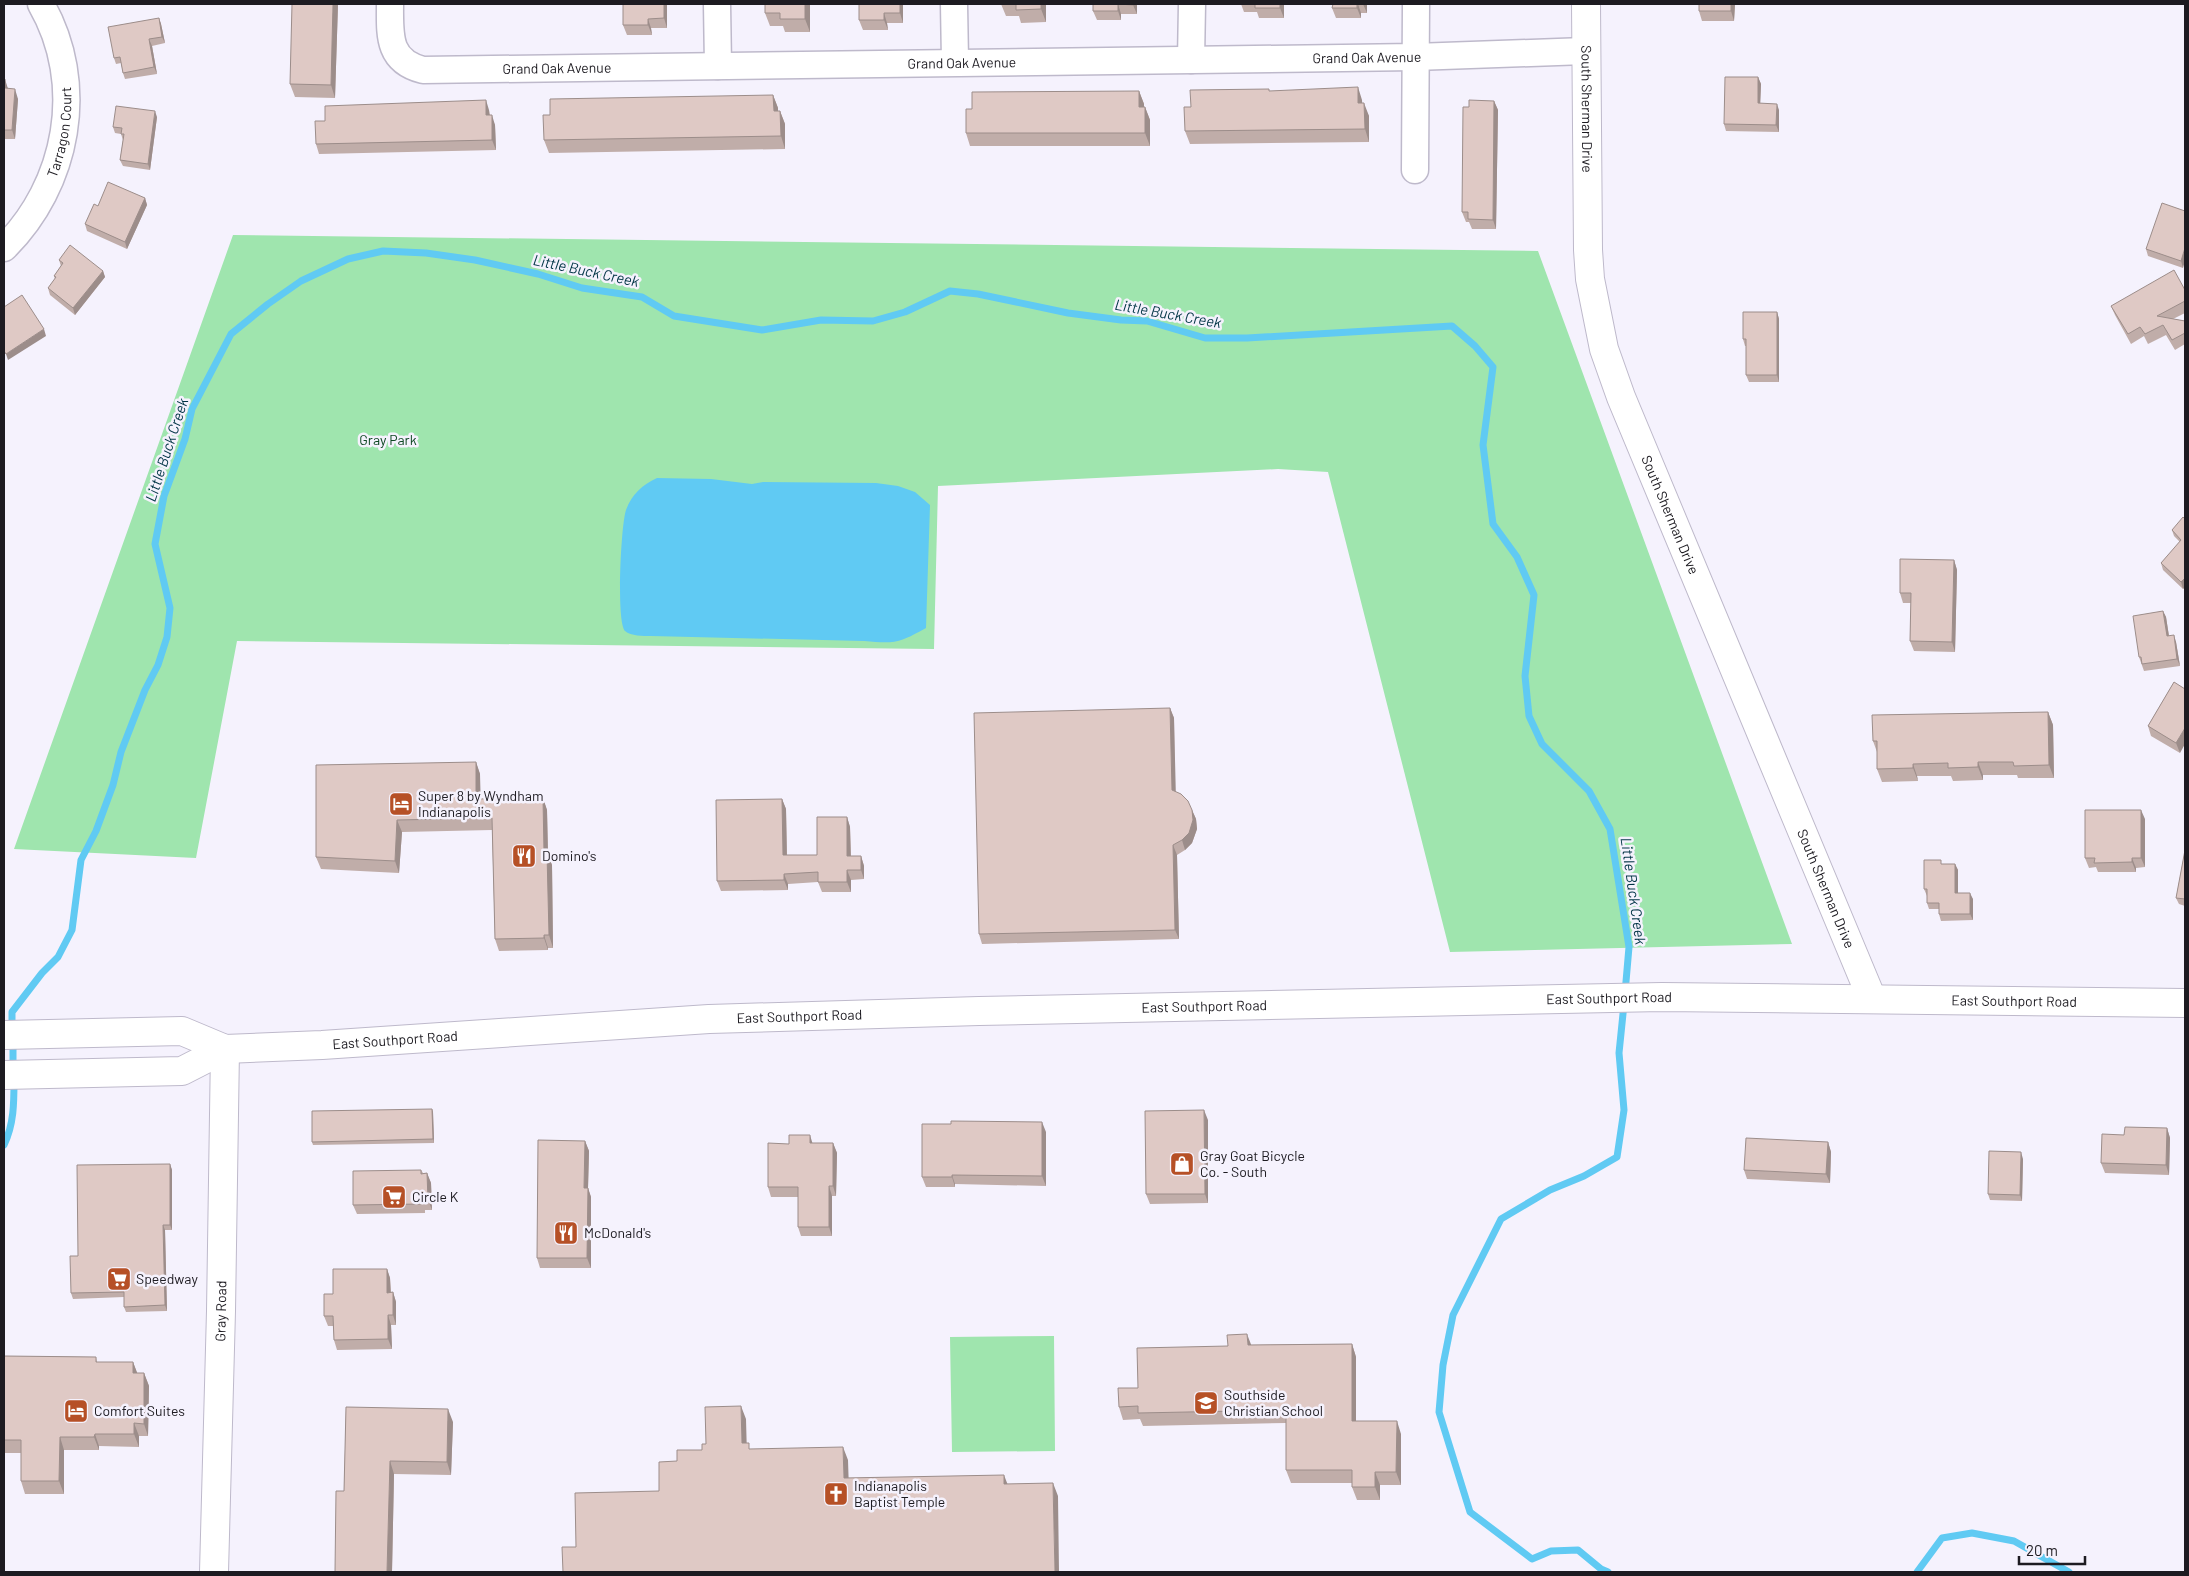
<svg xmlns="http://www.w3.org/2000/svg" width="2189" height="1576" font-family="Barlow,sans-serif">
<style>
.green{fill:#9fe5ae}
.water{fill:#60caf3}
.lines{fill:none;stroke-linecap:round;stroke-linejoin:round}
.stream{stroke:#60caf3;stroke-width:7}
.minor-casing{stroke:#beb9cb;stroke-width:29}
.tertiary-casing{stroke:#beb9cb;stroke-width:30}
.secondary-casing{stroke:#beb9cb;stroke-width:30}
.minor{stroke:#fff;stroke-width:26}
.tertiary{stroke:#fff;stroke-width:28}
.secondary{stroke:#fff;stroke-width:28}
.wall{fill:#c0ada9}
.shaded-wall{fill:#9c8d8a}
.building{fill:#dfc9c5;stroke:#9c8d8a}
.labels{text-anchor:middle;stroke-width:5;stroke-linejoin:round;paint-order:stroke}
.street-label{font-size:14px;fill:#1d1b21;stroke:#f5f2fd}
.park-label{font-size:14px;fill:#0d4722;stroke:#f5f2fd}
.poi-label{font-size:14px;fill:#1d1b21;stroke:#f5f2fd;text-anchor:start}
.water-label{font-size:15px;font-style:italic;fill:#013445;stroke:#f5f2fd}
</style>
<rect width="100%" height="100%" fill="#f5f2fd"/>
<path class="green" d="M233 235 1538 251 1792 944 1450 952 1328 472 1278 469 938 486 934 649 237 641 196 858 14 849Z
M1054 1336 1055 1451 952 1452 950 1337Z"/>
<path class="water" d="M657 478 711 479 752 484 763 482 876 483 898 486 915 492 930 505 926 628C899 643 895 644 864 641L651 636C643 636 631 636 625 631 616 622 621 524 626 510 632 494 642 485 657 478Z"/>
<g class="lines">
<path class="stream" d="M12 1029V1012L42 973 58 957 72 930 81 860 96 831 113 785 121 752 145 690 158 665 167 637 170 608 155 544 164 496 185 439 192 409 231 334 268 304 301 281 348 259 383 251 426 253 475 260 538 274 582 288 642 297 674 316 762 330 821 320 873 321 905 312 950 291 978 294 1068 313 1121 320 1147 321 1205 338H1247L1452 326 1475 346 1493 367 1483 445 1493 524 1517 557 1534 595 1525 676 1529 716 1542 744 1589 791 1610 829 1629 947 1625 993
M13 1040V1069
M4 1145C14 1124 14 1103 14 1080
M1608 1572 1601 1569 1578 1550 1551 1551 1532 1559 1470 1512 1439 1412 1443 1365 1453 1315 1501 1219 1550 1190 1584 1176 1617 1157 1624 1110 1619 1053 1624 1004
M1917 1572 1942 1538 1972 1533 2014 1541 2069 1572"/>
<defs>
<g id="minor">
<path id="s1" d="M390 4C390 34 387 61 423 70L1415 57 1585 51"/>
<path d="M717 4 718 66"/>
<path d="M954 4 955 61"/>
<path d="M1191 60 1192 4"/>
<path d="M1415 170 1416 4"/>
<path id="s2" d="M4 248C68 185 87 84 41 4"/>
</g>
<g id="tertiary">
<path id="s3" d="M1586 4 1588 250 1590 279 1604 349 1621 397 1872 999"/>
<path id="s4" d="M214 1572 221 1311 225 1049"/>
</g>
<g id="secondary">
<path id="s5" d="M4 1035 182 1031 225 1049 322 1045 709 1019 979 1011 1662 997 2185 1003"/>
<path d="M4 1075 182 1071 225 1049"/>
</g>
</defs>
<use href="#minor" class="minor-casing"/>
<use href="#tertiary" class="tertiary-casing"/>
<use href="#secondary" class="secondary-casing"/>
<use href="#minor" class="minor"/>
<use href="#tertiary" class="tertiary"/>
<use href="#secondary" class="secondary"/>
</g>
<path class="wall" d="M338 4 335 98 295 97 290 84Z
M623 4H667V28H651L652 35H627L623 25Z
M765 4H810V32H785L783 26H770L765 13Z
M903 4V23H887L888 30H863L859 20Z
M1001 4H1046V22L1021 23 1019 16H1006Z
M1093 4H1137V14H1121V20H1097L1093 11Z
M1241 4H1284V18H1259L1257 12H1244Z
M1333 4H1367V13H1361V18H1336L1332 8Z
M1735 4 1734 21H1702L1699 11Z
M159 18 161 24 165 43 152 46 157 74 125 79 123 73 121 63 116 64 114 58Z
M1758 77 1761 84 1760 103 1779 110V132L1726 131 1724 124Z
M4 79 8 89 18 99 15 139H4Z
M1139 91 1144 104V107H1145L1150 120V146H970L966 133 972 109Z
M1270 91 1362 100V103L1369 116V142L1190 144 1185 131 1191 107Z
M773 95 778 108V111H780L785 124V149L549 153 544 140 550 115Z
M1494 101 1498 110 1496 229H1472L1469 222H1466L1462 212 1469 107Z
M489 110 490 115 495 125 496 150 319 154 316 144 325 121Z
M157 117 150 170 123 166 120 160 123 140 121 134 115 133 113 127Z
M145 198 147 205 127 249 87 231 85 224 98 206Z
M2185 211 2183 268 2148 256 2146 249Z
M59 260 103 271 105 277 75 315 50 295 48 288 55 279 54 276 61 266Z
M2185 290V313L2173 319 2185 321V344L2175 350 2166 335 2148 344 2144 336 2131 344 2115 315 2111 306Z
M1777 312 1779 319V382H1749L1746 375V346H1745L1743 339Z
M2185 519V587L2183 589 2163 570 2161 563 2180 542 2174 536 2172 530Z
M1954 560 1957 570 1955 652 1914 651 1910 641 1911 603H1903L1900 593Z
M2163 611 2166 617 2169 636 2176 642 2180 666 2144 671 2139 657Z
M2174 682 2180 753 2151 736 2148 726Z
M1170 708 1174 718 1175 792 1192 810 1196 819 1197 829 1192 843 1185 850 1177 855 1179 939 982 944 979 934Z
M2048 712 2053 725 2054 778H2018L2017 775H1983V780L1953 781 1951 776H1917L1918 781 1882 782 1877 769V752L1873 741Z
M476 762 480 774V799L543 798 547 810 548 855 552 865 553 948H548V950L499 951 495 939 492 830 402 832 399 873 321 869 316 857Z
M782 799 786 809 787 855H817L847 817 850 827 851 856H861L864 866V879L851 880V892H822L818 882 788 884V890L721 891 717 881Z
M2145 819V867L2136 868V872H2098L2096 867 2089 868 2085 858Z
M2185 850V906L2179 904 2176 898Z
M1943 864H1955L1958 870V893L1973 899V920L1941 921 1939 914V909H1929L1927 903V896L1924 889Z
M432 1109 433 1112 434 1143 313 1145 312 1142Z
M1208 1120V1203L1150 1204 1146 1194Z
M2167 1128 2170 1138 2169 1175 2105 1173 2101 1163 2124 1135Z
M1046 1132V1186L955 1184V1187H926L922 1177Z
M585 1141 589 1151 588 1188 591 1197V1268H540L537 1258Z
M1828 1142 1831 1152 1830 1183 1747 1179 1744 1170Z
M813 1143H833L837 1153 836 1196H832V1236H801L798 1227V1197H771L768 1187Z
M2023 1159 2022 1201 1990 1200 1988 1194Z
M170 1164 172 1170V1230H165L167 1311 126 1312 124 1307V1297L73 1299 71 1293 78 1256Z
M421 1170 423 1173H427L431 1183 432 1210H425V1213L357 1214 353 1205Z
M387 1269 390 1278 391 1292H393L396 1302V1325H391L392 1349 337 1350 334 1340 333 1326H328L324 1316 333 1294Z
M1352 1344 1356 1357V1421L1401 1434V1485H1380V1500H1357L1352 1487V1483H1291L1286 1470V1423L1143 1426 1140 1419 1123 1420 1119 1407 1251 1345Z
M4 1356 96 1357 97 1362H133L137 1373H144L149 1386 148 1436H139V1447L99 1446V1450H64V1494H25L21 1481V1453H4Z
M346 1407 453 1422 451 1475 394 1474 392 1572H335L344 1491Z"/>
<path class="shaded-wall" d="M333 4H338L335 98 331 85Z
M664 4H667V28L664 18Z
M805 4H810V32L805 19Z
M900 4H903V23L900 13Z
M1041 4H1046V22L1041 9Z
M1118 4 1121 14V20L1118 11Z
M1133 4H1137V14L1133 5Z
M1280 4H1284V18L1280 8Z
M1358 4 1361 13V18L1357 8Z
M1363 4H1367V13Z
M1731 4H1735L1734 21 1731 11Z
M884 13 887 23 888 30 884 20Z
M159 18 161 24 165 43 162 37Z
M648 19 651 28 652 35 648 25Z
M149 39 152 46 157 74 154 67Z
M1758 77 1761 84 1760 110 1758 103Z
M5 79 8 89 5 88Z
M1358 87 1362 100 1363 116 1358 103Z
M15 89 18 99 15 139 12 130Z
M1139 91 1144 104V120L1139 107Z
M773 95 778 108V123L774 111Z
M486 100 489 110 490 125 486 115Z
M1494 101 1498 110 1496 229 1493 220Z
M1364 103 1369 116V142L1365 129Z
M1777 104 1779 110V132L1776 125Z
M1145 107 1150 120V146L1145 133Z
M155 111 157 117 150 170 148 164Z
M780 111 785 124V149L781 136Z
M492 115 495 125 496 150 492 140Z
M145 198 147 205 127 249 125 242Z
M2185 248V261L2183 268 2181 261Z
M103 271 105 277 75 315 73 308Z
M1777 312 1779 319V382L1777 375Z
M44 329 46 336 8 360 6 354Z
M1954 560 1957 570 1955 652 1952 642Z
M2185 578V587L2183 589 2181 582Z
M2163 611 2166 617 2170 643 2167 636Z
M2174 635 2176 642 2180 666 2177 659Z
M1170 708 1174 718 1176 800 1172 790Z
M2048 712 2053 725 2054 778 2049 765Z
M2185 728V744L2180 753 2176 743Z
M476 762 480 774 481 811 476 799Z
M1978 762 1983 775V780L1978 767Z
M1913 764 1917 776 1918 781 1913 768Z
M543 798 547 810 548 855 552 865 553 948 549 935 544 853Z
M782 799 786 809 787 865 783 855Z
M1192 810 1196 819 1197 829 1192 843 1185 850 1182 840Z
M2141 810 2145 819V867L2141 858Z
M847 817 850 827 851 866 847 856Z
M397 820 402 832 399 873 395 861Z
M1173 845 1177 855 1179 939 1175 930Z
M861 856 864 866V879L861 870Z
M2132 858 2136 868V872L2132 862Z
M1955 864 1958 870V899L1955 893Z
M847 870 851 880V892L847 882Z
M784 874 788 884V890L784 880Z
M1970 893 1973 899V920L1970 914Z
M544 935 548 948V950L544 938Z
M432 1109 433 1112 434 1143 433 1139Z
M1204 1110 1208 1120V1203L1205 1194Z
M1042 1122 1046 1132V1186L1042 1176Z
M2167 1128 2170 1138 2169 1175 2166 1165Z
M810 1135 813 1145 810 1143Z
M585 1141 589 1151 588 1188 591 1197V1268L587 1258 584 1188Z
M1828 1142 1831 1152 1830 1183 1826 1174Z
M833 1143 837 1153 836 1196 833 1186Z
M2021 1152 2023 1159 2022 1201 2020 1195Z
M170 1164 172 1170V1230L170 1225Z
M427 1173 431 1183 432 1210 428 1200Z
M952 1175 955 1184V1187L952 1177Z
M829 1186 832 1196V1236L829 1227Z
M163 1225 165 1230 167 1311 165 1305Z
M387 1269 390 1278 391 1302 387 1293Z
M393 1292 396 1302V1325L393 1315Z
M388 1315 391 1325 392 1349 388 1339Z
M1247 1334 1252 1347 1248 1345Z
M1352 1344 1356 1357V1434L1352 1421Z
M133 1362 138 1375 133 1373Z
M144 1373 149 1386 148 1436 144 1424Z
M741 1406 746 1419 747 1456 742 1443Z
M448 1409 453 1422 451 1475 447 1462Z
M1397 1421 1401 1434V1485L1396 1472Z
M134 1423 139 1436V1447L134 1434Z
M95 1434 99 1446V1450L94 1437Z
M60 1437 64 1450V1494L59 1481Z
M843 1447 848 1460 849 1491 844 1478Z
M390 1461 394 1474 392 1572H387Z
M1375 1472 1380 1485V1500L1375 1487Z
M1004 1475 1009 1488 1004 1484Z
M1053 1483 1058 1496 1059 1572H1055Z"/>
<path class="building" d="M292 4H333L331 85 290 84Z
M623 4H664V18L648 19V25H623Z
M765 4H805V19H780V13H765Z
M859 4H900V13H884V20H859Z
M1016 4H1041V9L1016 10Z
M1093 4H1133V5L1118 4V11H1093Z
M1255 4H1280V8H1255Z
M1333 4H1357V8H1332Z
M1699 4H1731V11H1699Z
M159 18 162 37 149 39 154 67 123 73 120 57 114 58 108 27Z
M1725 77H1758V103L1777 104 1776 125 1724 124Z
M4 79H5V88L15 89 12 130H4Z
M1358 87V103H1364L1365 129 1185 131 1184 107H1191L1190 90 1269 89V91Z
M1139 91V107H1145V133H966V109H972V92Z
M773 95 774 111H780L781 136 544 140 543 115H550V99Z
M486 100V115H492V140L316 144 315 121H325V106Z
M1469 100 1494 101 1493 220 1468 219V212H1462L1463 107H1469Z
M116 106 155 111 148 164 120 160 124 134H121L122 128 113 127Z
M108 182 145 198 125 242 85 224 94 204 98 206Z
M2162 203 2185 211V248L2181 261 2146 249Z
M70 245 103 271 73 308 48 288 56 277 54 276 63 263 59 260Z
M2174 270 2185 290V301L2157 316 2185 321V333L2172 340 2163 325 2145 334 2140 327 2128 334 2111 306Z
M22 295 44 329 6 354 4 351V307Z
M1743 312H1777V375H1746V339H1743Z
M2183 517 2185 519V578L2181 582 2161 563 2181 540 2172 530Z
M1900 559 1954 560 1952 642 1910 641 1911 593H1900Z
M2163 611 2167 636 2174 635 2177 659 2142 664 2141 657H2139L2133 616Z
M2174 682 2185 689V728L2176 743 2148 726Z
M1170 708 1172 790 1181 794 1188 801 1192 810 1193 820 1189 833 1182 840 1173 845 1175 930 979 934 974 713Z
M2048 712 2049 765 2014 766 2013 762H1978V767L1948 768V763L1913 764V768L1877 769V741H1873L1872 715Z
M476 762V799L543 798 544 853H547L549 935H544V938L495 939 492 818 397 820 395 861 316 857V765Z
M782 799 783 855H817V817H847V856H861V870H847V882H818V872L784 874V880L717 881 716 800Z
M2085 810H2141V858H2132V862L2094 863 2095 858H2085Z
M2185 850V899L2176 898Z
M1924 860H1941V864H1955V893H1970V914H1939V903H1927V889H1924Z
M432 1109 433 1139 312 1142V1111Z
M1204 1110 1205 1194H1146L1145 1111Z
M951 1121 1042 1122V1176L952 1175V1177H922V1124H951Z
M2125 1127 2167 1128 2166 1165 2101 1163 2102 1134 2124 1135Z
M789 1135H810V1143H833V1186H829V1227H798V1187H768V1143L789 1144Z
M1746 1138 1828 1142 1826 1174 1744 1170Z
M538 1140 585 1141 584 1188H588L587 1258H537Z
M1989 1151 2021 1152 2020 1195 1988 1194Z
M170 1164V1225H163L165 1305 124 1307V1292L71 1293 70 1256H78L77 1165Z
M421 1170V1174L427 1173 428 1200 422 1201V1204L353 1205V1171Z
M333 1269H387V1293L393 1292V1315H388V1339L334 1340 333 1316H324V1294H333Z
M1247 1334 1248 1345 1352 1344V1421H1397L1396 1472H1375V1487H1352V1470H1286V1410L1138 1413V1406L1119 1407 1118 1388H1138L1137 1348 1228 1346 1227 1335Z
M4 1356 96 1357V1362H133V1373H144V1424L134 1423V1434H95L94 1437H60L59 1481H21V1440H4Z
M741 1406 742 1443H749V1449L843 1447 844 1478 1004 1475V1484L1053 1483 1055 1572H563L562 1547H576L575 1493 659 1491V1462L677 1461V1450H702V1444H706L705 1407Z
M346 1407 448 1409 447 1462 390 1461 387 1572H335L336 1491H344Z"/>
<defs>
<symbol id="hotel-square" viewBox="-11 -11 22 22"><rect x="-9" y="-9" width="18" height="18" rx="4" fill="#b65026" stroke="#f5f2fd"/><path d="M-6-4.5h1.5V1H6V5H4.5V3h-9V5H-6ZM-4 0a1.8 1.8 0 1 1 3.6 0ZM.5 0V-2.5h3Q6-2.5 6 0Z" fill="#fff"/></symbol>
<symbol id="restaurant-square" viewBox="-11 -11 22 22"><rect x="-9" y="-9" width="18" height="18" rx="4" fill="#b65026" stroke="#f5f2fd"/><path d="M-5-6h1v4h1v-4h1v4h1v-4h1v5L-1.5 .5V6h-2V.5L-5-1ZM5-6V6H3V1.5H1.5Q1.5-4 5-6Z" fill="#fff"/></symbol>
<symbol id="shop-square" viewBox="-11 -11 22 22"><rect x="-9" y="-9" width="18" height="18" rx="4" fill="#b65026" stroke="#f5f2fd"/><path d="M-5-2.5h2.3a2.7 3.5 0 0 1 5.4 0H5L5.5 6h-11ZM-1.5-2.5h3a1.5 2.3 0 0 0-3 0Z" fill="#fff"/></symbol>
<symbol id="supermarket-square" viewBox="-11 -11 22 22"><rect x="-9" y="-9" width="18" height="18" rx="4" fill="#b65026" stroke="#f5f2fd"/><path d="M-6-5.5h2.5l.6 2H6L4.5 2H-2.5L-4.4-4H-6ZM-1.5 3.2a1.3 1.3 0 1 0 .1 0ZM3 3.2a1.3 1.3 0 1 0 .1 0Z" fill="#fff"/></symbol>
<symbol id="school-square" viewBox="-11 -11 22 22"><rect x="-9" y="-9" width="18" height="18" rx="4" fill="#b65026" stroke="#f5f2fd"/><path d="M0-5L7-2L0 1L-7-2ZM-4 1L0 2.5L4 1V4Q0 6-4 4Z" fill="#fff"/></symbol>
<symbol id="church-square" viewBox="-11 -11 22 22"><rect x="-9" y="-9" width="18" height="18" rx="4" fill="#b65026" stroke="#f5f2fd"/><path d="M-1.2-6h2.4v3.5h3.3v2.4h-3.3V6h-2.4V-.1h-3.3v-2.4h3.3Z" fill="#fff"/></symbol>
</defs>
<g fill-rule="evenodd">
<use href="#hotel-square" x="387" y="790" width="28" height="28"/>
<use href="#restaurant-square" x="510" y="842" width="28" height="28"/>
<use href="#shop-square" x="1168" y="1150" width="28" height="28"/>
<use href="#supermarket-square" x="380" y="1183" width="28" height="28"/>
<use href="#restaurant-square" x="552" y="1219" width="28" height="28"/>
<use href="#supermarket-square" x="105" y="1265" width="28" height="28"/>
<use href="#school-square" x="1192" y="1389" width="28" height="28"/>
<use href="#hotel-square" x="62" y="1397" width="28" height="28"/>
<use href="#church-square" x="822" y="1480" width="28" height="28"/>
</g>
<g class="labels">
<g class="street-label">
<text dy="5" stroke="none"><textPath href="#s1" startOffset="1026">Grand Oak Avenue</textPath></text>
<text dy="5" stroke="none"><textPath href="#s1" startOffset="621">Grand Oak Avenue</textPath></text>
<text dy="5" stroke="none"><textPath href="#s1" startOffset="216">Grand Oak Avenue</textPath></text>
<text dy="5" stroke="none"><textPath href="#s3" startOffset="105">South Sherman Drive</textPath></text>
<text dy="5" stroke="none"><textPath href="#s2" startOffset="132">Tarragon Court</textPath></text>
<text dy="5" stroke="none"><textPath href="#s3" startOffset="525">South Sherman Drive</textPath></text>
<text dy="5" stroke="none"><textPath href="#s3" startOffset="930">South Sherman Drive</textPath></text>
<text dy="5" stroke="none"><textPath href="#s5" startOffset="1610">East Southport Road</textPath></text>
<text dy="5" stroke="none"><textPath href="#s5" startOffset="2015">East Southport Road</textPath></text>
<text dy="5" stroke="none"><textPath href="#s5" startOffset="1205">East Southport Road</textPath></text>
<text dy="5" stroke="none"><textPath href="#s5" startOffset="800">East Southport Road</textPath></text>
<text dy="5" stroke="none"><textPath href="#s5" startOffset="395">East Southport Road</textPath></text>
<text dy="5" stroke="none"><textPath href="#s4" startOffset="261">Gray Road</textPath></text>
</g>
<g class="park-label">
<text x="388" y="445">Gray Park</text>
</g>
<g class="poi-label">
<text x="418" y="801">Super 8 by Wyndham<tspan x="418" dy="16">Indianapolis</tspan></text>
<text x="542" y="861">Domino's</text>
<text x="1200" y="1161">Gray Goat Bicycle<tspan x="1200" dy="16">Co. - South</tspan></text>
<text x="412" y="1202">Circle K</text>
<text x="584" y="1238">McDonald's</text>
<text x="136" y="1284">Speedway</text>
<text x="1224" y="1400">Southside<tspan x="1224" dy="16">Christian School</tspan></text>
<text x="94" y="1416">Comfort Suites</text>
<text x="854" y="1491">Indianapolis<tspan x="854" dy="16">Baptist Temple</tspan></text>
</g>
<g class="water-label">
<text transform="translate(586 271) rotate(12)" y="5">Little Buck Creek</text>
<text transform="translate(1168 314) rotate(10)" y="5">Little Buck Creek</text>
<text transform="translate(167 450) rotate(-72)" y="5">Little Buck Creek</text>
<text transform="translate(1633 891) rotate(82)" y="5">Little Buck Creek</text>
</g>
</g>
<rect width="2189" height="1576" fill="none" stroke="#1d1b21" stroke-width="10"/>
<path d="M2019 1556v8h66v-8" fill="none" stroke="#1d1b21" stroke-width="2.5"/>
<text x="2026" y="1556" font-size="15" fill="#1d1b21" stroke="#f5f2fd" stroke-width="4" paint-order="stroke">20 m</text>
</svg>
